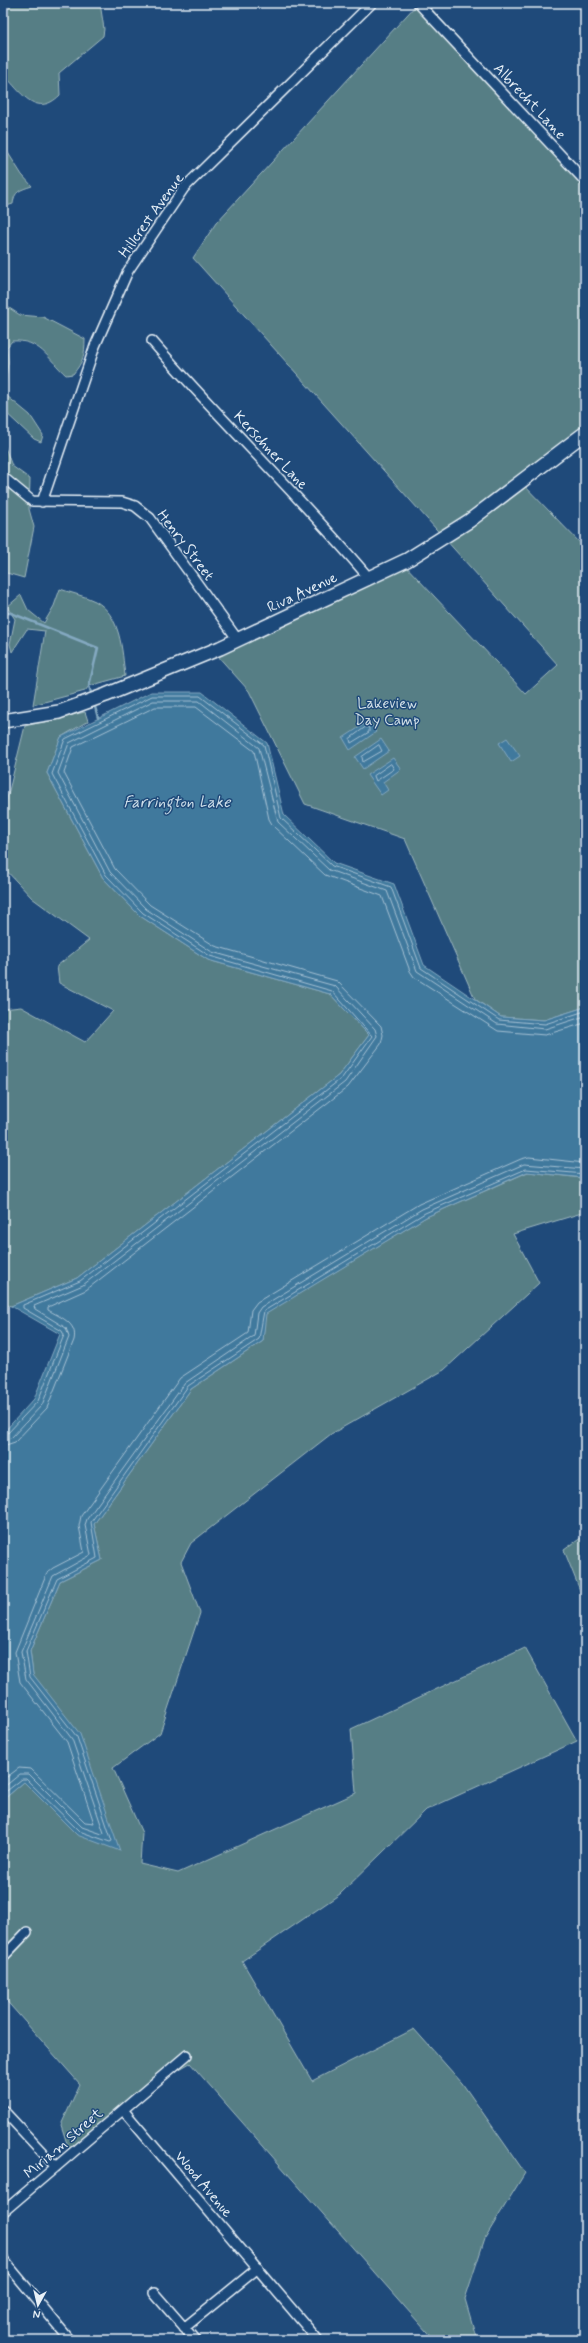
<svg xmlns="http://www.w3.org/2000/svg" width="588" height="2343" font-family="Mynerve,sans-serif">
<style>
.green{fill:#567e85;stroke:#9fb8be}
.water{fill:#41799d;stroke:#84a9c1}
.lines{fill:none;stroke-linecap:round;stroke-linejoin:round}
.shore{stroke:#a5c1d4;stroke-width:1}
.stream{stroke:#84a9c1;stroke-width:2.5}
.street-casing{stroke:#e8f1f8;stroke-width:12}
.secondary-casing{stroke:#e8f1f8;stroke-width:16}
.street{stroke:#1f4a7a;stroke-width:9}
.secondary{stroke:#1f4a7a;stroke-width:13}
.labels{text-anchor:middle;stroke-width:3;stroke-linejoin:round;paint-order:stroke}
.street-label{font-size:15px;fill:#e8f1f8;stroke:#1f4a7a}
.park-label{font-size:15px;fill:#d2e0e7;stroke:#1f4a7a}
.water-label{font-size:16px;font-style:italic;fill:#cfdfea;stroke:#1f4a7a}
</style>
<rect width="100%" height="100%" fill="#1f4a7a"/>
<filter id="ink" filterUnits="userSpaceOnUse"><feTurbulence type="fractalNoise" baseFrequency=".025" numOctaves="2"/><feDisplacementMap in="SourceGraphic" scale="8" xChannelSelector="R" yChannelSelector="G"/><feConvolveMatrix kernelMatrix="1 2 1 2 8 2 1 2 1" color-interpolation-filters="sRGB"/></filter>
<g filter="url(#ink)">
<path class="green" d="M3 3H100L104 29 103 36 59 73 60 95C35 120 19 89 3 74Z
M418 3H426L585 175V430L519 480 585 548V1007L544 1020 501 1017 475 999 405 839 305 804 249 691 216 654 403 563 526 694 558 665 193 258 216 223Z
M3 145 22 175 32 186C20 190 14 191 13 204L3 207Z
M3 304 20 315 43 317 85 339C85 355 83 362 73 374L66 375C48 359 40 339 12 341L7 347 8 362 5 389 7 396 30 415 43 435 41 442 34 439 3 410Z
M3 442 12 466 30 479 29 509 34 527 24 578 3 572Z
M60 589C71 593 85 596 95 601 121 615 122 650 125 676L89 686 85 691 33 705 45 631 27 629 12 652 10 644 15 619 7 607 21 595 28 610 44 623 54 606Z
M85 712 88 721 61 737 47 773 103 878 140 916 208 960 330 994 369 1035 339 1075 77 1278 11 1306 3 1304V1009L21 1007 85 1042 113 1011 59 983 57 966 89 940 32 898 3 867V815L25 726Z
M528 1172 582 1178 585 1187V1212L513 1234 539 1283 444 1370 331 1434 191 1543 181 1562 200 1613 160 1733 113 1768 142 1833 140 1864 178 1873 356 1793 351 1729 525 1648 577 1741 426 1810 340 1894 242 1961 312 2081 414 2029 462 2083 525 2173 485 2238 465 2299 477 2340H434L190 2063 136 2094 71 2156 61 2125 80 2084 3 1997V1800L24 1782 77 1835 80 1735 33 1675 30 1651 60 1581 102 1560 94 1524 191 1389 263 1341 265 1314 426 1217Z
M585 1535V1603L564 1550Z"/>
<path class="water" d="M151 692H202L267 743 284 815 334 863 394 884 424 965 501 1017 544 1020 585 1007V1178L527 1172 426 1217 266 1314 263 1341 191 1389 94 1524 102 1560 60 1581 30 1651 33 1674 80 1734 120 1851 77 1835 24 1782 3 1800V1433L34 1399 60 1334 11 1306 77 1278 339 1075 369 1035 330 994 208 960 140 916 103 878 47 773 61 737Z
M369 721 376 732 350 750 343 738Z
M507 738 520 756 511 762 499 743Z
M381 739 389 751 363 769 355 757Z
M393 758 401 769 383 782 388 790 381 795 367 775Z"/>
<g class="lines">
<path class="shore" d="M366 727 369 728V732L351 743 350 739Z
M379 745 382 751 363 762 362 757Z
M391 764 394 769 376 781 374 776Z
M3 1435 7 1434 38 1401 64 1335 62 1331 23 1308V1305L80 1281 342 1078 372 1036 332 991 210 956 143 913 106 875 52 774 65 739 152 696H200L264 745 281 818 332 866 391 887 421 968 499 1020 545 1024 585 1011
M3 1440 11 1438 42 1405 69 1337 66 1328 35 1309 34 1306 83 1285 345 1082 377 1036 375 1029 335 986 212 952 146 909 110 872 58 773 69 743 153 701H199L259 748 278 822 329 870 387 891 417 971 497 1024 545 1029 585 1016
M3 1446 15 1442 47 1408 74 1340C78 1323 60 1317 48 1310V1307L86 1290 348 1087 381 1044 383 1035 381 1026 337 981 215 946 150 905 115 869 64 773 73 747 155 707H196L254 751 269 819 273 826 325 875 382 896 410 971 414 977 498 1031 545 1035 585 1023
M3 1780 19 1768 31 1769 85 1822 94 1823 67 1742 20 1682 15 1652 47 1573 53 1568 84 1552 79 1526 81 1516 180 1378 248 1333 251 1310 257 1302 419 1204 521 1159 529 1157 585 1163
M3 1788 20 1774H29L82 1827 102 1834 104 1833 72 1739 26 1679 21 1652 53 1576 91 1555 85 1525 87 1519 185 1383 254 1336 257 1313 261 1307 422 1209 524 1164 585 1169
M3 1794 22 1779H26L79 1831 110 1842 112 1841 77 1737 30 1677 26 1651 57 1579 97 1558 91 1522 188 1386 259 1339 264 1311 425 1213 526 1169 585 1174"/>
<path class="stream" d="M3 613H11L98 648 89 686 92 696
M94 703 98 718"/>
<defs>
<path id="street" d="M418 3 585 181
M152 341C222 422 300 496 369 578
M3 477 32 501 122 502 135 506 150 518 238 640
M42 502 95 346 128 271 184 188 372 3
M3 1957 27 1932
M3 2110 56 2167
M123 2110 318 2340
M3 2212 187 2055
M3 2259 70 2340
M154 2293 195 2340
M184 2328 258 2268"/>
<path id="secondary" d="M3 721 59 712 106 695 220 648 407 560 469 521 585 433"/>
</defs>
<use href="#street" class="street-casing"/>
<use href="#secondary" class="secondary-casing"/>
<use href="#street" class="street"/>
<use href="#secondary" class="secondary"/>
</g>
</g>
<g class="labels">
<g class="street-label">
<text transform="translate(530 101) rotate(47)" y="5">Albrecht Lane</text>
<text transform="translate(151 215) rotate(-54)" y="5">Hillcrest Avenue</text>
<text transform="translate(271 450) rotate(47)" y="5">Kerschner Lane</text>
<text transform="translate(186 545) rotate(53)" y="5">Henry Street</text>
<text transform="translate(302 592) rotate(-25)" y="5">Riva Avenue</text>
<text transform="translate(63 2143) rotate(-41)" y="5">Miriam Street</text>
<text transform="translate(204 2184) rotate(50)" y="5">Wood Avenue</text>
</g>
<g class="park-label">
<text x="387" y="708">Lakeview<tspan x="387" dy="17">Day Camp</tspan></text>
</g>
<g class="water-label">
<text x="177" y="807">Farrington Lake</text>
</g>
</g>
<rect width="588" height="2343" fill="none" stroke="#1f4a7a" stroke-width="16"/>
<rect x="8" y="8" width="572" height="2327" fill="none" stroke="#e8f1f8" stroke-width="1.5" filter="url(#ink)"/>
<g transform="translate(38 2305) rotate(188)" stroke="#1f4a7a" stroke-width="3" paint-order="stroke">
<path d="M0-3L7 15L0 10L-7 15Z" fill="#e8f1f8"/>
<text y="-6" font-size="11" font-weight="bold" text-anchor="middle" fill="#e8f1f8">N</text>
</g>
</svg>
